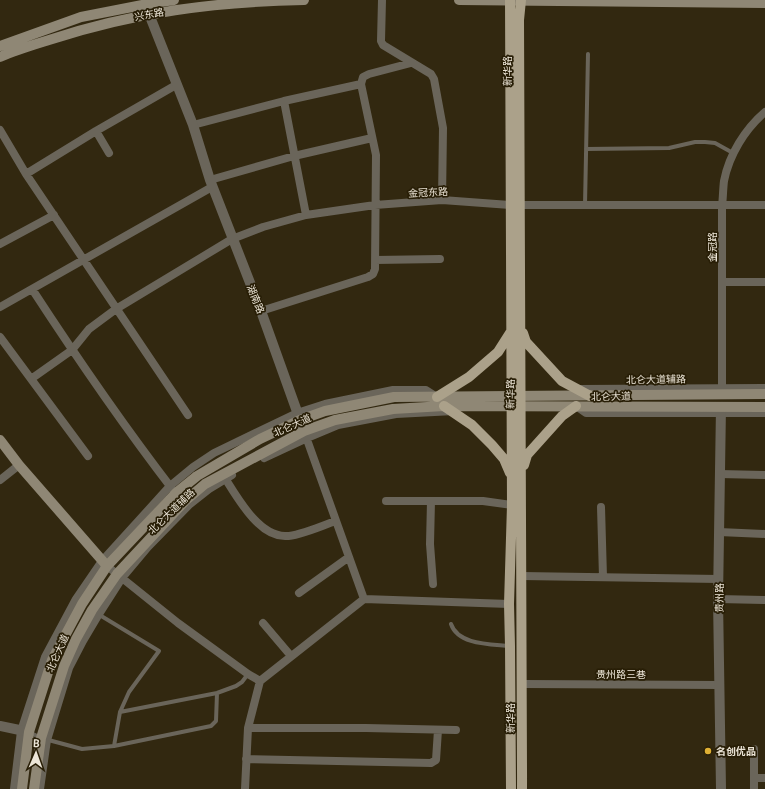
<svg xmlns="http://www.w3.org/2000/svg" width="765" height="789" font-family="'PT Sans','Noto Sans SC',sans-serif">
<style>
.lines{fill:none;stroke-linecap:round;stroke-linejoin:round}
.service{stroke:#6a655a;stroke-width:4}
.minor{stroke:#6a655a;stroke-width:8}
.tertiary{stroke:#6a655a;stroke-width:10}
.secondary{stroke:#8f8775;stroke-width:10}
.primary{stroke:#aba18a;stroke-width:10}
.poi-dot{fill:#dfb034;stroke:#281e06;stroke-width:1.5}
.labels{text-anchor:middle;stroke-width:3.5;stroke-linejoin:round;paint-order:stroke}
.street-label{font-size:10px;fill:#ece5d7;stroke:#281e06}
.poi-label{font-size:10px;font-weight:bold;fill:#ece5d7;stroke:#281e06;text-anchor:start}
</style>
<rect width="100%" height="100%" fill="#322810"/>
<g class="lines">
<path class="service" d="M586 149 669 148 695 142H705L715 143 733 153
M585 205 588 54
M98 614 159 651 129 692 120 712 114 746
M451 624C458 645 491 644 509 646
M120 712 217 693 236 686 242 682 248 674
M29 732 41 738 82 749 114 746 211 726 216 721 217 693"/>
<path class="minor" d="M382 0 381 41 383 45 431 74 434 79 443 128 442 200
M284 101 306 215
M193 125 284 101 361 84 363 77 369 74 411 63
M0 130 26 174 188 415
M96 131 109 153
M26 174 96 131 176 85
M210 180 294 156 372 138
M0 244 54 215
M375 260 440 259
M722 282H765
M32 289C77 358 123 425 173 490
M0 307 212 187
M261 311 368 277 373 274 375 269 376 155 361 84
M0 337 88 456
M31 379 72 350 89 329 116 309 232 239 263 227 306 215 375 205 442 200 511 205H765
M578 389 765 388
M722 394V206C723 198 723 189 724 181 729 155 745 129 765 112
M576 406 586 413H765
M305 434 364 599
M264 458 307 438 338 425 396 414 454 411
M719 474 765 475
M223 475C236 495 258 537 286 536 300 536 323 525 336 521
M0 480 19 465
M386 501H483L512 505
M431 501 430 544 433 584
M601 507 603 577
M719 532 765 534
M107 566 178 623 248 674 260 681 248 728 245 789
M522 576 719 579
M299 593 349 557
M718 599 765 600
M263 623 291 656
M260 681 364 599 509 604
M523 684 720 685
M248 728H366L456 730
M754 749V789
M246 759 431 763 436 760 438 730
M754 778H765
M14 789 21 731 45 657 76 599 102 561 170 486 193 467 214 453 297 413 325 404 393 390H426L437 397
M40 789 47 740 69 668 83 641 99 614 122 578 148 547 190 504 209 489 232 475"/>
<path class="tertiary" d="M146 0 149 14 193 125 210 180 261 311 304 431
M721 407 718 599 721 789
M0 726 29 732"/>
<path class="secondary" d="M459 0 765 3
M0 46 81 17 147 4 174 0
M0 57C16 50 33 45 49 40 134 12 215 2 304 0
M0 440 19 465 107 566
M22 789 29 732 52 660 82 604 107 566 176 493 197 476 260 439 300 420 325 411 394 397 765 394
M34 789 41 738 64 666 76 639 92 610 117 574 185 501 205 484 304 431 335 420 393 409 444 406 765 407"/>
<path class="primary" d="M510 0 512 505 509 604 510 646 511 789
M521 0 519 20C520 277 523 533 522 789
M523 333 526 342 562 381 590 396
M437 397 469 377 498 352 512 330
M444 406 472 425 492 445 504 459 510 473
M524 465 527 455 562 416 576 406"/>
</g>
<circle class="poi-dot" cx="708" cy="751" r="4"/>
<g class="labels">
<g class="street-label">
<text transform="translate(149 14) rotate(-10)" y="4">兴东路</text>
<text transform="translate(507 71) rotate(-90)" y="4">新华路</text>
<text transform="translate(428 192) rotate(-3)" y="4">金冠东路</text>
<text transform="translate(712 247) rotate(-90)" y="4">金冠路</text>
<text transform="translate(256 299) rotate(68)" y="4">湖南路</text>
<text transform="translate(656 379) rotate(-1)" y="4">北仑大道辅路</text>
<text transform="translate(510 394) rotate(-89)" y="4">新华路</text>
<text transform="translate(611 396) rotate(-1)" y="4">北仑大道</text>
<text transform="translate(292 425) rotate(-24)" y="4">北仑大道</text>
<text transform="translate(171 511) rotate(-44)" y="4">北仑大道辅路</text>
<text transform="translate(719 598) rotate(-89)" y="4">贵州路</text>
<text transform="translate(57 653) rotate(-66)" y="4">北仑大道</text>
<text x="621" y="678">贵州路三巷</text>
<text transform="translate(510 718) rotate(-90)" y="4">新华路</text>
</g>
<g class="poi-label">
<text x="716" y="755">名创优品</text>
</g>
</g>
<g transform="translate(36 753) rotate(2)" stroke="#281e06" stroke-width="3" paint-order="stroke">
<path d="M0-3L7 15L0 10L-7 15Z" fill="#ece5d7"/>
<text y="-6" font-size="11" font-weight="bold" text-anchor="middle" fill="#ece5d7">B</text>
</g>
</svg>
